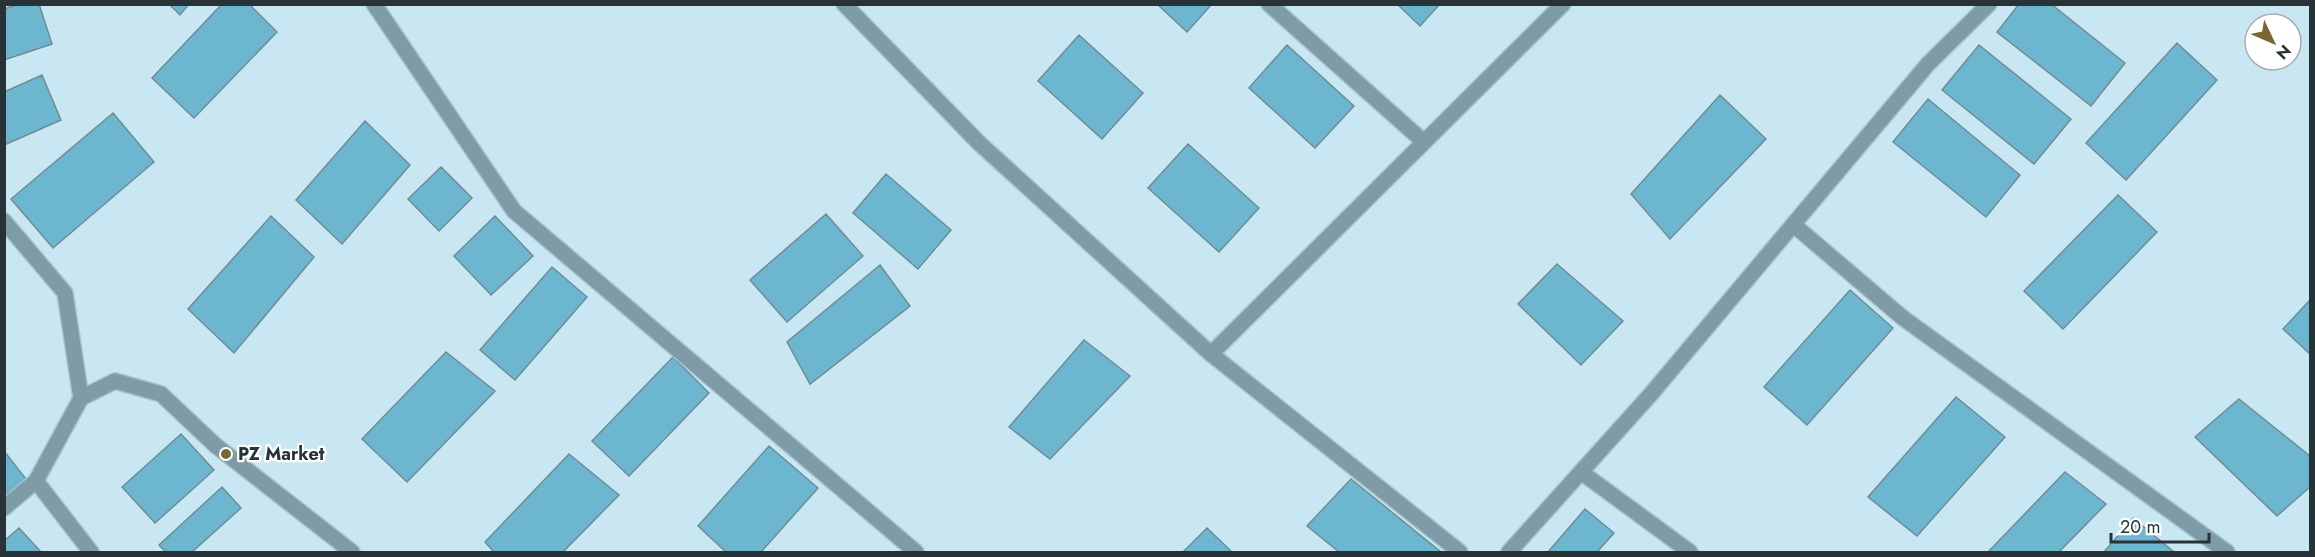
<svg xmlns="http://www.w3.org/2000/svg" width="2315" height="557" font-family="Jost,sans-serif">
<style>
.building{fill:#6cb7cf;stroke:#708c96;stroke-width:1.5}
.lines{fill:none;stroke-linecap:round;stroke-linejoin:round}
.minor-casing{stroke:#a9c3cd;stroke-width:18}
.minor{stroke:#7e9ca7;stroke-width:15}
.poi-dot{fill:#786735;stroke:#fff;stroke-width:2}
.labels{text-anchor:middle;stroke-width:4.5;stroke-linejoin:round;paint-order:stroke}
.poi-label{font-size:18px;font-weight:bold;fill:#273337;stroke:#fff;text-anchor:start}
</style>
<rect width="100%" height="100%" fill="#c9e7f2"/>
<path class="building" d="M19 4H39L52 44 4 60V9Z
M169 4H189L180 15Z
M222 4H249L277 32 194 118 152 78Z
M1157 4H1212L1187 32Z
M1397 4H1440L1420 26Z
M2019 4H2051L2125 63 2091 106 1997 32Z
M1079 35 1143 93 1102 139 1038 81Z
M2177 43 2217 80 2126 180 2086 143Z
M1287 45 1354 106 1315 148 1249 88Z
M1979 45 2071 119 2034 164 1942 90Z
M42 75 61 120 4 145V92Z
M1720 95 1766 139 1670 239 1631 194Z
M1928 99 2020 175 1986 217 1893 142Z
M113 113 154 162 53 248 11 199Z
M365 121 410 165 342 244 296 200Z
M1188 144 1259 208 1219 252 1148 188Z
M441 167 472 198 439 231 408 199Z
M886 174 951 230 918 269 853 213Z
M2118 195 2157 232 2063 329 2024 291Z
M826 214 863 256 787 322 750 280Z
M271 216 314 257 234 353 188 309Z
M495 216 533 256 491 295 454 256Z
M1557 264 1623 321 1581 365 1518 304Z
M880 265 910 306 810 384 787 342Z
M552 267 587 297 515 380 480 350Z
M1850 290 1893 328 1807 425 1764 387Z
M2310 300V354L2283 329Z
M1084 340 1130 376 1050 459 1009 427Z
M446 352 495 391 407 482 362 439Z
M673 357 709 393 629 476 592 441Z
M1956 397 2005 437 1917 536 1868 497Z
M2239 399 2310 456V487L2277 516 2195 437Z
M181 434 214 470 155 523 122 487Z
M769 446 818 488 761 552H726L698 526Z
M4 451 26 479 4 496Z
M569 454 619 495 563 552H494L485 542Z
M2065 472 2106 504 2059 552H1991L1989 551Z
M1351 479 1441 552H1339L1307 526Z
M222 487 241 508 192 552H166L159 545Z
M1585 509 1614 533 1597 552H1548Z
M2133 518 2174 552H2104Z
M19 528 41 552H4V541Z
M1207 528 1232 552H1183Z"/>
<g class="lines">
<defs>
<path id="minor" d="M374 4 514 211 916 552
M844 4 979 143 1211 354 1460 552
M1269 4 1424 142
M4 221 65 293 81 398 36 481 4 508
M1795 226 1903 318 2227 552
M1211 354 1563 4
M81 398 115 381 161 394 215 445 352 552
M1581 472 1690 552
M36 481 91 552
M1509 552 1651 394 1928 64 1989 4"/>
</defs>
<use href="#minor" class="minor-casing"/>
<use href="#minor" class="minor"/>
</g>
<circle class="poi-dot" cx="226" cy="454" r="6"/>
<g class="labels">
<g class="poi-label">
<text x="238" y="460">PZ Market</text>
</g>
</g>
<rect width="2315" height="557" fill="none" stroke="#273337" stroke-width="12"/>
<g transform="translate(2273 42) rotate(134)"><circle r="28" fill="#ffffff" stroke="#a9adaf" stroke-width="1.5"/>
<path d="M0-4.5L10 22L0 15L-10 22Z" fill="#786735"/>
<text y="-9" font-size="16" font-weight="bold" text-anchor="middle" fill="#273337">N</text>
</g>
<path d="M2111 533v9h98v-9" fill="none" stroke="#273337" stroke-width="3"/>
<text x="2120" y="533" font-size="18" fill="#273337" stroke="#ffffff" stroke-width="4.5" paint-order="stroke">20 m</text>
</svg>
